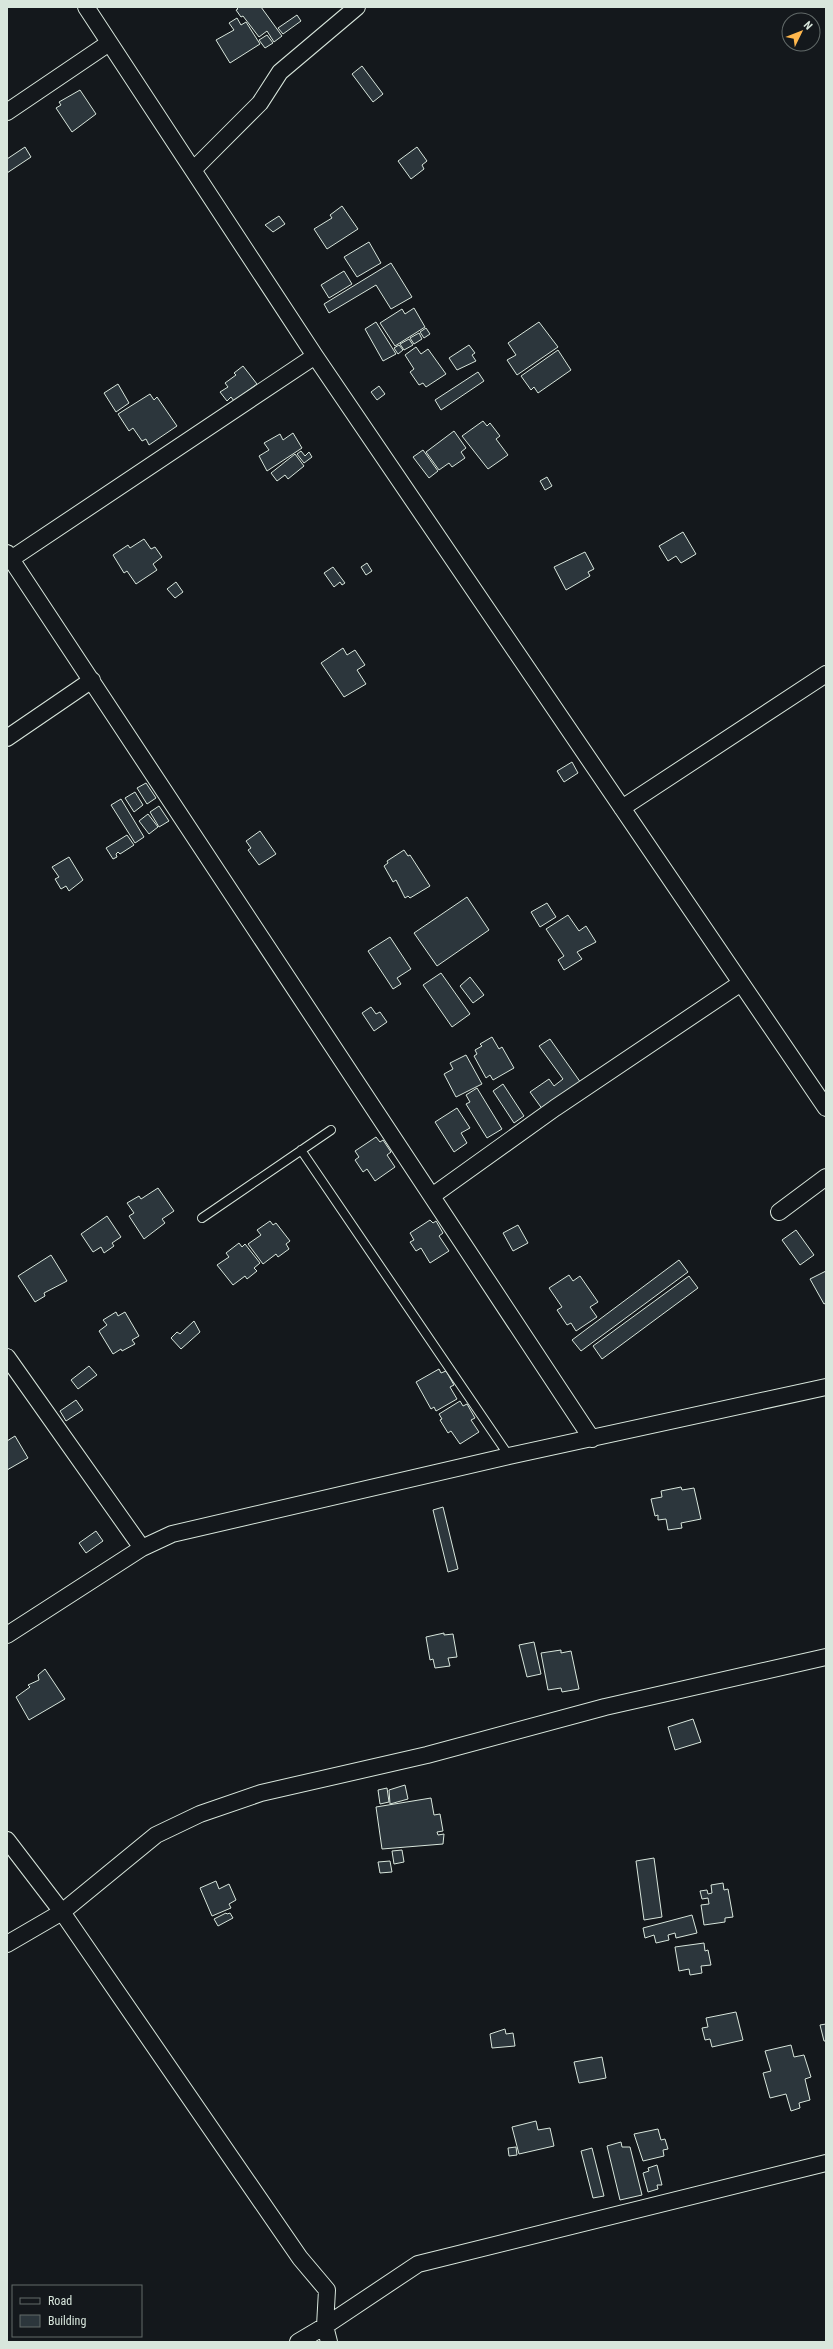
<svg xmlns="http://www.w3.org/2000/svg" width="833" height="2349" font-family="'Roboto Condensed',sans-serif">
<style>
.building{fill:#2c363c;stroke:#d8e6dc}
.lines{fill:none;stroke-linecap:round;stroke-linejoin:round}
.service-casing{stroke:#d8e6dc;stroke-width:10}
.minor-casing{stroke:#d8e6dc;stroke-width:18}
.service{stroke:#14181c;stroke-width:8}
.minor{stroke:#14181c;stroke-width:16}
</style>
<rect width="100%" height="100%" fill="#14181c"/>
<path class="building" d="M236 7H261L282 36 274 42 267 31 259 37 243 16 241 17 236 10 238 9Z
M297 15 301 21 283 34 278 28Z
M237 18 241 25 246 22 260 44 230 63 216 40 234 30 229 23Z
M267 35 273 43 265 48 259 40Z
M362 66 383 94 373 102 352 74Z
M80 90 96 114 72 132 56 108 61 105 59 102Z
M25 147 31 157 7 173V159Z
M417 147 427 161 422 165 424 169 411 179 398 161Z
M342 206 358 229 327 249 314 229 332 218 330 215Z
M279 216 285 224 273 232 265 225Z
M369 242 381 263 357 277 344 257Z
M391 263 412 297 391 309 376 285 329 313 324 304Z
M344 271 352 284 329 298 321 285Z
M414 308 425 327 395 346 380 323 402 309 405 314Z
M376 322 396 354 383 361 365 329Z
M539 322 558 347 517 375 507 360 516 355 508 343Z
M426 328 430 334 424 338 420 332Z
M419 333 422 339 414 344 410 338Z
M409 339 413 345 404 350 400 344Z
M399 345 403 350 398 354 394 348Z
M469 345 475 353 472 355 476 361 457 370 449 358Z
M416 347 421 354 428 349 446 374 426 387 423 383 419 385 410 372 414 369 405 355Z
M558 350 571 370 538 393 534 387 531 390 521 376Z
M243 366 257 384 234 401 231 397 227 401 220 392 228 387 225 383 236 375 234 373Z
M478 372 484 381 441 410 435 400Z
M118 384 129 403 116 412 104 393Z
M379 386 385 394 377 400 371 392Z
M150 394 154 400 157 397 177 426 149 445 146 439 142 441 133 428 129 431 118 414Z
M483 421 487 426 490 423 500 436 496 439 508 455 488 469 462 436Z
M454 431 466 448 461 452 465 458 452 467 449 463 439 470 426 452Z
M293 433 302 448 267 471 259 456 269 450 264 443 280 434 283 440Z
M423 450 438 471 429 478 413 457Z
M301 451 305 456 309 452 312 457 304 463 297 454Z
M295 454 304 466 288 479 285 475 277 481 271 473Z
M547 477 552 486 545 490 540 481Z
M683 532 696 554 681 563 676 556 668 561 659 546Z
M144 539 151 549 155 547 162 557 153 564 157 570 136 584 127 571 124 573 113 555 128 545 130 548Z
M585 552 594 569 588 572 590 576 566 590 554 567Z
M367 563 372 571 366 575 361 567Z
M333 567 345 583 342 585 340 582 334 587 324 573Z
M176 582 183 592 175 598 167 589Z
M343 648 347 655 355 650 365 665 357 670 366 684 344 697 321 663Z
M572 762 578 773 564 782 557 771Z
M146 783 156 798 147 804 137 788Z
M135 792 143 805 134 812 125 798Z
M121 799 144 837 135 843 111 805Z
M159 806 169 821 159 827 150 812Z
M148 814 158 827 149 834 139 821Z
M260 831 276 854 259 865 248 850 251 848 246 841Z
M127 835 134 845 120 854 118 852 116 854 117 857 113 859 106 848Z
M404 850 408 856 410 855 430 886 410 898 408 896 405 898 396 880 393 882 384 866 388 863 387 861Z
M69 857 83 880 69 891 66 886 61 889 55 879 59 877 52 867Z
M467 897 489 930 437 966 414 933Z
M547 903 556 917 540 927 531 912Z
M568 915 579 931 586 926 596 942 577 952 582 959 564 970 558 960 564 956 546 929Z
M390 937 411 969 397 978 401 984 393 989 368 951Z
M441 973 470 1014 452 1027 423 985Z
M470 977 484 995 473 1003 460 986Z
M371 1007 376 1014 380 1012 387 1022 374 1031 362 1013Z
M492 1037 499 1049 502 1047 514 1068 493 1080 490 1075 486 1078 474 1056 477 1054 475 1050 482 1046 480 1044Z
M550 1039 581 1083 543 1110 530 1092 549 1079 554 1086 563 1079 539 1046Z
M466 1055 482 1084 456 1097 444 1074 453 1069 450 1063Z
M503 1084 524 1116 514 1123 493 1091Z
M477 1088 502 1129 487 1138 466 1104 470 1102 466 1095Z
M457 1108 470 1128 461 1133 467 1143 454 1152 435 1122Z
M376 1137 380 1142 383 1140 391 1152 387 1155 395 1167 375 1181 367 1169 363 1172 355 1160 359 1157 355 1151Z
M158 1188 174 1211 162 1219 165 1223 144 1239 129 1216 134 1213 127 1203 139 1196 141 1199Z
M107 1216 121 1237 112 1243 114 1246 104 1253 101 1247 93 1252 81 1234Z
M430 1220 433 1223 436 1221 443 1233 439 1236 449 1251 430 1263 421 1248 416 1251 410 1242 414 1240 410 1233Z
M270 1221 273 1225 276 1223 290 1241 286 1244 289 1249 278 1257 276 1254 263 1264 248 1244 261 1235 257 1230Z
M518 1225 528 1243 513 1251 503 1233Z
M796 1230 814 1255 800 1265 782 1240Z
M239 1243 242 1247 245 1244 260 1263 254 1268 257 1271 247 1279 245 1276 233 1285 217 1265 229 1257 226 1253Z
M51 1255 67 1281 44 1293 45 1296 35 1302 18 1276Z
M679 1260 688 1272 581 1351 572 1340Z
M826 1271V1303L824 1304 810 1279Z
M569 1275 573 1281 580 1276 598 1302 590 1307 597 1317 576 1331 571 1323 567 1325 557 1310 562 1307 549 1288Z
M689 1276 698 1288 602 1359 593 1346Z
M116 1312 118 1316 125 1312 139 1336 132 1340 135 1344 122 1351 121 1349 113 1354 99 1331 107 1325 103 1320Z
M194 1321 200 1332 181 1349 171 1338 177 1332 180 1334Z
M89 1366 97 1375 78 1389 71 1380Z
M439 1369 441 1373 446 1371 454 1385 450 1387 457 1399 436 1411 434 1407 431 1409 416 1382Z
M76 1400 83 1410 66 1421 60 1411Z
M460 1401 463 1406 467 1404 475 1418 471 1420 479 1432 460 1444 451 1431 448 1433 440 1420 442 1419 439 1414Z
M15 1436 28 1458 7 1470V1441Z
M681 1487 682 1490 694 1488 701 1519 681 1523 682 1528 668 1530 666 1519 658 1520V1515L655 1516 651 1499 662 1497 661 1491Z
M443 1507 458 1569 448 1572 433 1510Z
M96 1531 103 1541 86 1553 79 1543Z
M444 1633V1635L453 1634 457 1657 448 1658 450 1666 435 1668 433 1659 430 1660 426 1637Z
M534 1642 541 1674 527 1677 519 1645Z
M561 1650V1653L571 1651 579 1689 562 1692 561 1688 548 1690 541 1653Z
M45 1669 65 1699 29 1720 16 1697 30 1687 28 1685 39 1680 38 1675Z
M693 1719 701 1742 675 1750 668 1727Z
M405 1785 408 1799 390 1804 389 1790Z
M387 1788 389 1802 380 1804 378 1790Z
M431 1798 434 1815 440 1814 443 1831 437 1832 438 1835 444 1834 443 1844 382 1849 376 1807Z
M402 1850 404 1862 394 1864 392 1851Z
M654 1858 662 1917 644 1920 636 1861Z
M390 1861 392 1872 380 1873 378 1862Z
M216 1881 219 1889 229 1884 236 1900 229 1904 231 1908 212 1916 200 1888Z
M723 1883 724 1890 728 1889 733 1917 725 1918V1922L704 1925 701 1905 709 1904 708 1898 702 1899 700 1891 707 1890 708 1894 712 1893 711 1885Z
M226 1913 227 1914 230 1913 233 1918 218 1926 214 1919Z
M692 1915 697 1933 676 1938 675 1933 668 1935 669 1940 656 1943 654 1935 645 1938 643 1928Z
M704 1943 705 1951 708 1950 711 1965 701 1966 702 1973 690 1975 689 1969 679 1971 675 1947Z
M736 2012 743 2040 712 2047 710 2039 705 2040 702 2028 708 2027 706 2018Z
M826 2024V2041H824L820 2025Z
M505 2029 506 2034 513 2033 515 2046 492 2048 490 2034Z
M791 2045 794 2057 804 2055 811 2077 805 2079 810 2100 799 2103 800 2108 791 2111 786 2094 770 2098 763 2073 771 2071 765 2051Z
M602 2057 606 2078 579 2083 574 2062Z
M536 2121 538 2130 550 2128 554 2146 519 2154 512 2127Z
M658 2129 661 2140 665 2139 668 2149 663 2150 664 2156 643 2161 634 2134Z
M621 2142 622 2147H630L642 2195 620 2200 607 2146Z
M516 2147 517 2155 509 2156 508 2148Z
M592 2148 604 2196 593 2198 581 2151Z
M657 2165 662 2185H657L658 2189 648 2192 643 2173 649 2171 648 2168Z"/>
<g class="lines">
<defs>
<path id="service" d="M301 1150 509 1456
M202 1218 331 1130"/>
<path id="minor" d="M86 7 315 356 826 1108
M7 112 109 43
M193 170 260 103 280 72 357 7
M7 553 592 1439
M11 559 315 356
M7 738 92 680
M622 808 826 674
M432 1196 555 1108 741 983
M779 1212 826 1177
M7 1357 142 1548
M7 1635 142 1548 172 1534 509 1456 826 1387
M7 1840 62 1912 300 2258 327 2290 325 2326 418 2264 826 2163
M7 1944 62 1912 156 1835 200 1814 261 1793 427 1755 605 1707 826 1657
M298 2342 325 2326 329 2342"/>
</defs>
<use href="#service" class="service-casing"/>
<use href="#minor" class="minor-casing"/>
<use href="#service" class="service"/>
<use href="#minor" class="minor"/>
</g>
<rect width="833" height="2349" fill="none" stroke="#d8e6dc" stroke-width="16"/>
<rect x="12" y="2285" width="130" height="52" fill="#14181c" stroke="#626a69"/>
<rect x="20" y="2298" width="20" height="6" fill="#14181c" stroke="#626a69"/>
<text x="48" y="2305" font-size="12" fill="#d8e6dc">Road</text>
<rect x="20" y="2315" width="20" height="12" fill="#2c363c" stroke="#626a69"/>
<text x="48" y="2325" font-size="12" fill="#d8e6dc">Building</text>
<g transform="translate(801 32) rotate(47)"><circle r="19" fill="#14181c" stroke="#626a69"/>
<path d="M0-3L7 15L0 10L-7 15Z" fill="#ffb74d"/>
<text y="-6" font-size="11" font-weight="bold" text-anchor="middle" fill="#d8e6dc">N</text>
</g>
</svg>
